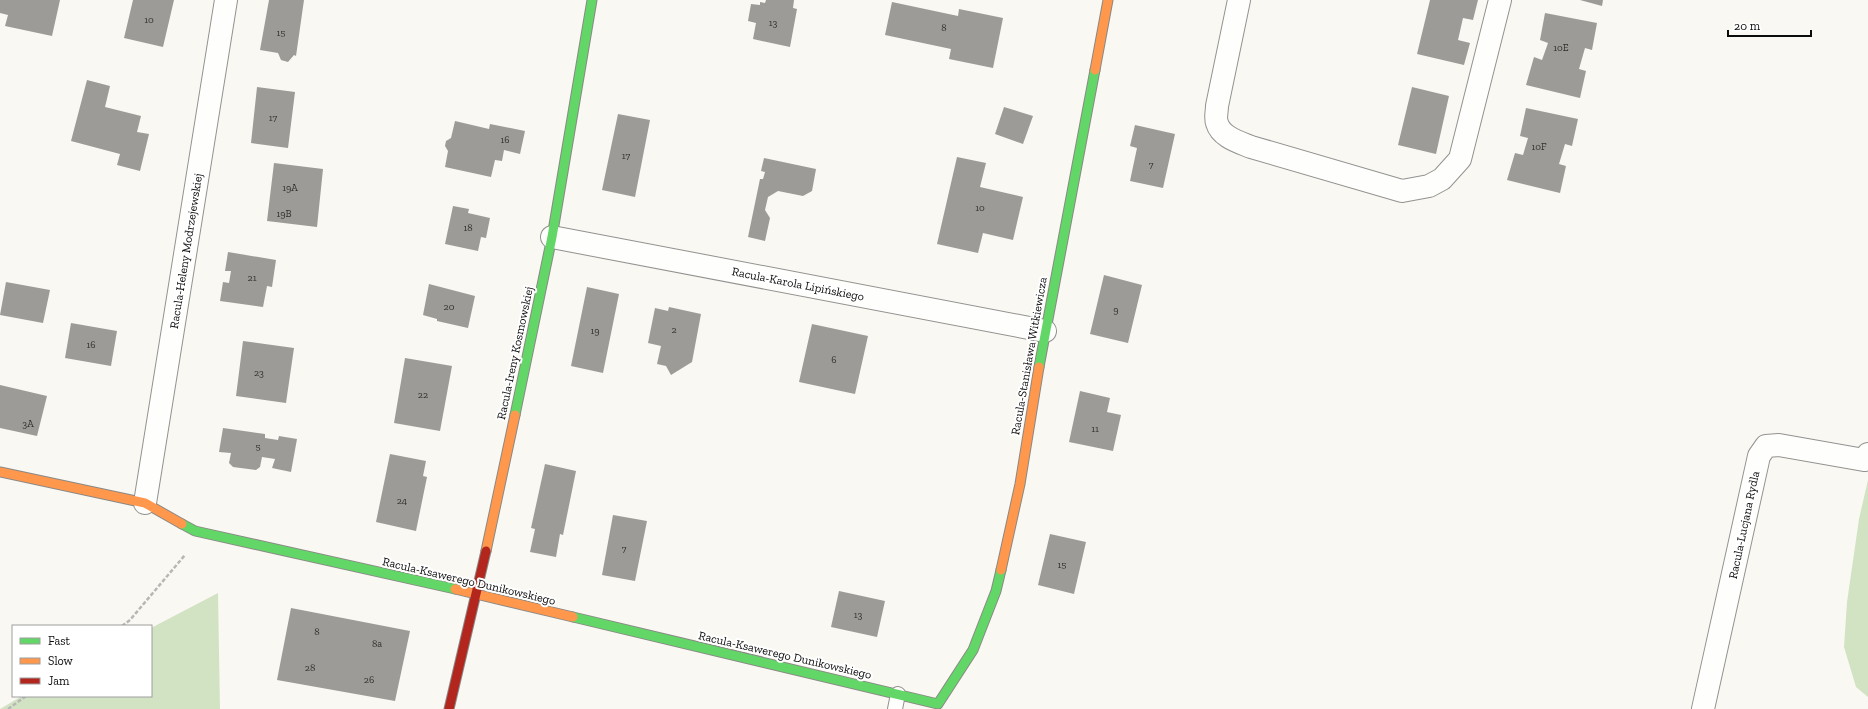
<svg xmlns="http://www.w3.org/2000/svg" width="1868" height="709" font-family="'Zilla Slab',serif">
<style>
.forest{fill:#d2e3c4}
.building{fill:#9d9b97}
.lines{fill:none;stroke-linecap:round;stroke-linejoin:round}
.lane-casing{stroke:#939290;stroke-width:16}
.street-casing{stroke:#939290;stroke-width:24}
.fast-casing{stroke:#8a8986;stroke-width:11}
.slow-casing{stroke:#8a8986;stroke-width:11}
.jam-casing{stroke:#8a8986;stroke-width:11}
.path{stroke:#b7b7b6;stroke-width:2.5;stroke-dasharray:4 2;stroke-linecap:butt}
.lane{stroke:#fefefd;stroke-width:14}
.street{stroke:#fefefd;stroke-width:22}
.fast{stroke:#63d668;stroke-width:9}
.slow{stroke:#ff974d;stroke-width:9}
.jam{stroke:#b3261e;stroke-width:9}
.labels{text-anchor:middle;stroke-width:4;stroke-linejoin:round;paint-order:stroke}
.number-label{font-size:10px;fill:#30302f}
.street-label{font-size:12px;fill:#0c0c0c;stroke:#fff}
</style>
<rect width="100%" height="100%" fill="#faf8f2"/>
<path class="forest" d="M1868 480V697L1856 687 1844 647 1847 602 1859 519Z
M218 593 220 709H0L22 696H151V628Z"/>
<path class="building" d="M0 0H60L52 36 5 26 8 15 0 13Z
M133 0H174L163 47 124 38Z
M269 0H304L296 56 294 55 288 62 281 60 278 53 260 50Z
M766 0H794L793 8 797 9 790 47 753 39 756 23 748 21 751 4 760 5V2L765 3Z
M1430 0H1478L1473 20 1463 18 1458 40 1470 43 1464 65 1417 54Z
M1580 0H1603L1602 6Z
M892 2 958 16 959 9 1003 18 993 68 949 59 951 49 885 35Z
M1545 13 1597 23 1592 50 1585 48 1579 69 1586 71 1580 98 1526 85 1534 57 1542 60 1548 43 1540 40Z
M87 80 110 86 105 107 141 116 137 132 149 134 140 171 117 165 120 154 71 141Z
M257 87 295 92 288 148 251 143Z
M1412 87 1449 96 1436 154 1398 145Z
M1004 107 1033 116 1023 144 995 134Z
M1526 108 1578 119 1572 146 1565 144 1559 164 1566 166 1560 193 1507 180 1515 153 1523 155 1528 138 1520 136Z
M618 114 650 120 635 197 602 190Z
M455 121 489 129 490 124 525 131 520 154 504 150 502 161 495 160 491 177 445 167 448 151 445 146 446 141 451 138Z
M1135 125 1175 134 1163 188 1130 181 1137 148 1130 146Z
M957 157 986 163 980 187 1023 197 1013 240 983 233 978 253 937 244Z
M764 158 816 169 812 191 803 196 778 191 768 197 765 210 770 218 765 241 748 237 760 179H763L765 172 761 171Z
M274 163 323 169 317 227 267 221Z
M453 206 469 209 468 213 490 218 486 238 481 237 478 251 445 244Z
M228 252 276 260 272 287 267 286 263 307 220 301 223 282 229 283 231 271H225Z
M1104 275 1142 285 1128 343 1090 334Z
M6 282 50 290 43 323 0 315Z
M429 284 475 296 468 328 437 321V319L423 315Z
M587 287 619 294 603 373 571 366Z
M669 307 701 314 692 362 671 375 666 366 657 364 661 346 648 343 655 308 668 311Z
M71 323 117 331 111 366 65 358Z
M812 324 868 336 855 394 799 382Z
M243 341 294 348 286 403 236 396Z
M405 358 452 366 440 431 394 423Z
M0 385 47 396 37 436 0 428Z
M1080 391 1110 398 1107 412 1121 415 1113 451 1069 442Z
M223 428 265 434V438L278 440 279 436 297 439 291 472 272 468 275 459 262 457 260 467 256 470 233 467 229 463 231 453 219 452Z
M390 454 426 461 423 476 427 477 416 531 376 522Z
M545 464 576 471 563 535 560 534 556 557 530 552 535 529 531 528Z
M613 515 647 521 635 581 602 575Z
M1050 534 1086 542 1074 594 1038 585Z
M839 591 885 601 877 637 831 627Z
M291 608 410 631 395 701 277 680Z"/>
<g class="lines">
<defs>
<path id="lane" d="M895 709 898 694"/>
<path id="street" d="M1239 0 1217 106C1217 111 1215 118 1217 123 1221 137 1239 142 1251 147L1402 191 1429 186 1442 179 1460 159 1500 0
M552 237 1045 331
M145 503 226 0
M1703 709 1759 456 1766 446 1779 445 1864 460 1868 454"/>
<path id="fast" d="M1039 367 1095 70
M515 415 552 237 592 0
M182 524 195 531 455 589
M573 617 938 704 973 650 996 591 1001 570"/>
<path id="slow" d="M1095 70 1108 0
M0 472 145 503 182 524
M486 551 515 415
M1001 570 1020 484 1039 367
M455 589 573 617"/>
<path id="jam" d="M449 709 486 551"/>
</defs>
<use href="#lane" class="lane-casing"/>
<use href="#street" class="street-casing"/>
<use href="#fast" class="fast-casing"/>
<use href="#slow" class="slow-casing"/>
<use href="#jam" class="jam-casing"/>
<path class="path" d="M122 626 130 620 185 555
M8 709 26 696"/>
<use href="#lane" class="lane"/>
<use href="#street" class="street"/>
<use href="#fast" class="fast"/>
<use href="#slow" class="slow"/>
<use href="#jam" class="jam"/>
</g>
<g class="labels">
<g class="number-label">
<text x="149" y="23">10</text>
<text x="773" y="26">13</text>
<text x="944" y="31">8</text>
<text x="281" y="36">15</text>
<text x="1561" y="51">10E</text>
<text x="273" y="121">17</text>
<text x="505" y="143">16</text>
<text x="1539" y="150">10F</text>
<text x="626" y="159">17</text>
<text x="1151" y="168">7</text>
<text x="290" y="191">19A</text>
<text x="980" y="211">10</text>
<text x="284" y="217">19B</text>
<text x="468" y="231">18</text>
<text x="252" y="281">21</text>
<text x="449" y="310">20</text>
<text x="1116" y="313">9</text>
<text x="674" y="333">2</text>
<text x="595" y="334">19</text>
<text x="91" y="348">16</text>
<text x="834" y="363">6</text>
<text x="259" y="376">23</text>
<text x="423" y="398">22</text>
<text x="28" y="427">3A</text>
<text x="1095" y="432">11</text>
<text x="258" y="450">5</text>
<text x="402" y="504">24</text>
<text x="624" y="552">7</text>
<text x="1062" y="568">15</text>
<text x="858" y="618">13</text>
<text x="317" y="635">8</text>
<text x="377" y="647">8a</text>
<text x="310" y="671">28</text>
<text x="369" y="683">26</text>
</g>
<g class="street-label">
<text transform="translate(186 251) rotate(-81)" y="4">Racula-Heleny Modrzejewskiej</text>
<text transform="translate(798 284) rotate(11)" y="4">Racula-Karola Lipińskiego</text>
<text transform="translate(515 353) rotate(-78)" y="4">Racula-Ireny Kosmowskiej</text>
<text transform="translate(1029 356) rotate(-80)" y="4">Racula-Stanisława Witkiewicza</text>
<text transform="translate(1744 525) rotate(-78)" y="4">Racula-Lucjana Rydla</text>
<text transform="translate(469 581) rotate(13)" y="4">Racula-Ksawerego Dunikowskiego</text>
<text transform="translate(785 655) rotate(13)" y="4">Racula-Ksawerego Dunikowskiego</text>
</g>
</g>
<rect x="12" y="625" width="140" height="72" fill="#ffffff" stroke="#9e9e9e"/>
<rect x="20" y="638" width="20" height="6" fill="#63d668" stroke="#9e9e9e"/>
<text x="48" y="645" font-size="12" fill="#0c0c0c">Fast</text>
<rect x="20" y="658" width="20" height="6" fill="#ff974d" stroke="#9e9e9e"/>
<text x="48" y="665" font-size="12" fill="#0c0c0c">Slow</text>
<rect x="20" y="678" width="20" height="6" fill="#b3261e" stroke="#9e9e9e"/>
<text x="48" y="685" font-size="12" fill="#0c0c0c">Jam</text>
<path d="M1728 30v6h83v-6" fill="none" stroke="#0c0c0c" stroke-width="2"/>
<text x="1734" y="30" font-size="12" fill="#0c0c0c" stroke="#ffffff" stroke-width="3" paint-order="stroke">20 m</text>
</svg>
